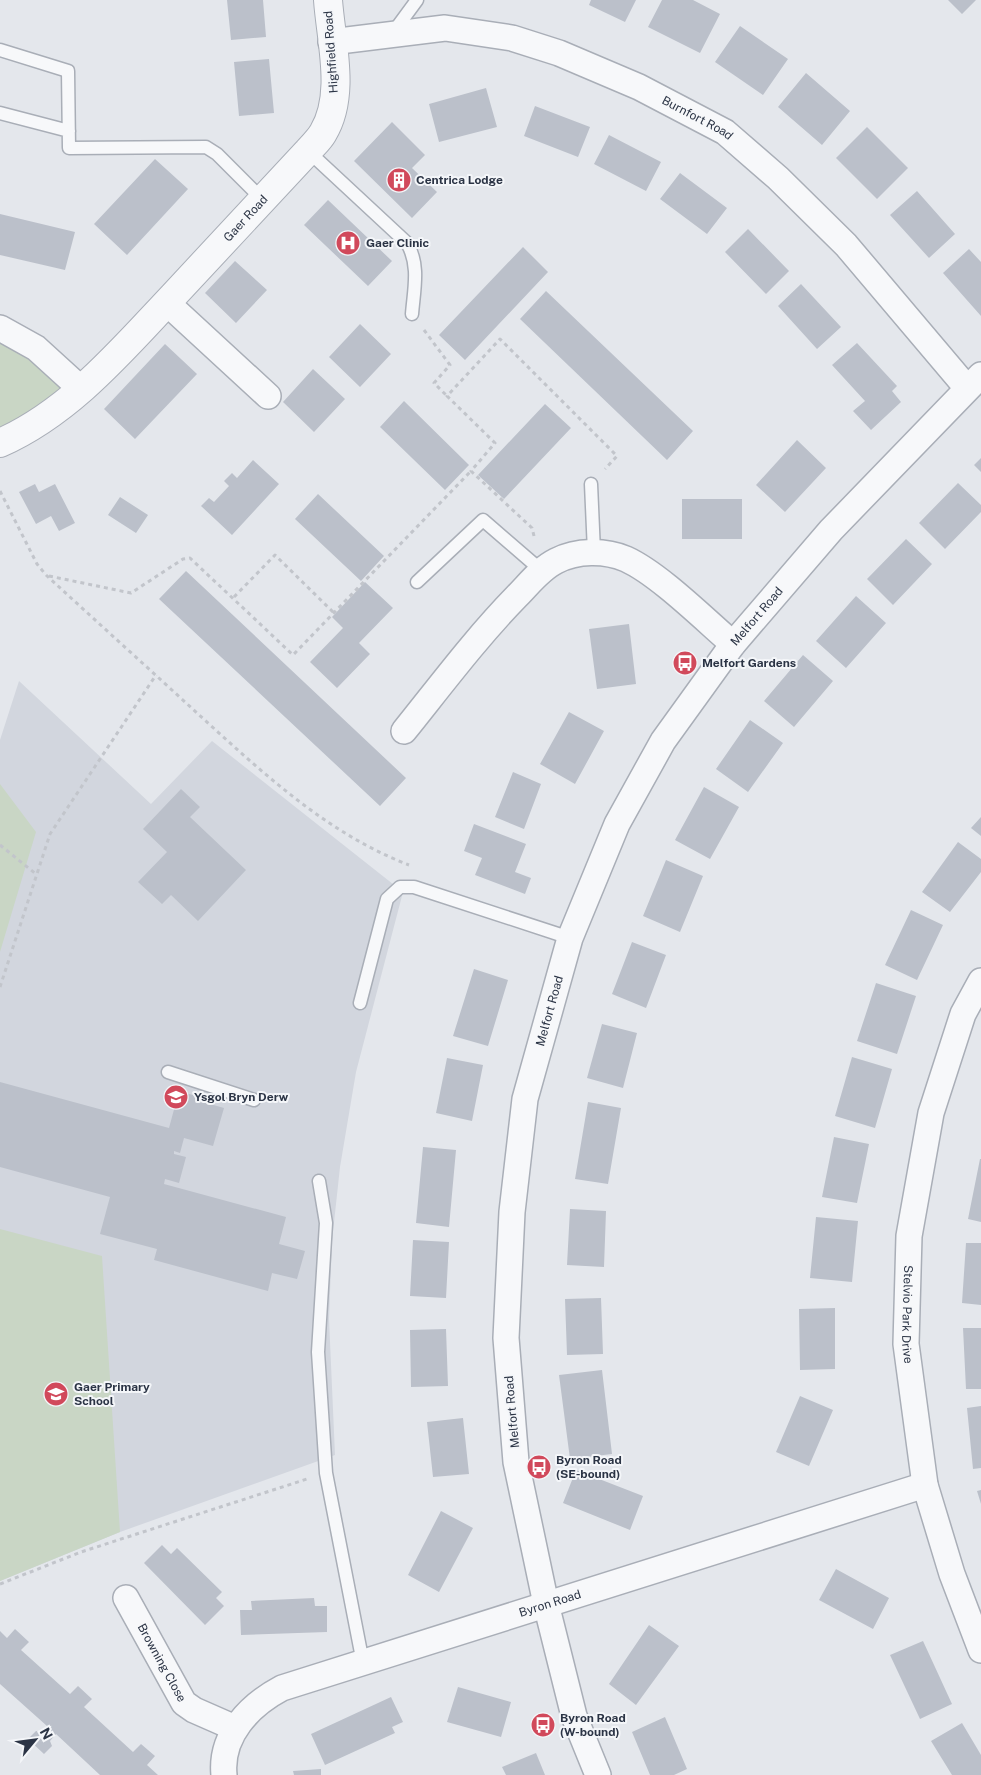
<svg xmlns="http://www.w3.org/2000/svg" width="981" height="1775" font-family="'Public Sans',sans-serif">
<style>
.built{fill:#d2d6de}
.green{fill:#c9d6c5}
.building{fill:#bbc0ca}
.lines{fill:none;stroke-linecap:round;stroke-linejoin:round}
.service-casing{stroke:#a9aeb7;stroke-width:15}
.minor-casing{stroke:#a9aeb7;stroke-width:28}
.tertiary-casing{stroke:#a9aeb7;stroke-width:30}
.path{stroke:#c2c5cb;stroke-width:3;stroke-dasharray:4 4;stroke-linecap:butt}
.service{stroke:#f7f8fa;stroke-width:12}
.minor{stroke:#f7f8fa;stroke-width:25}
.tertiary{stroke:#f7f8fa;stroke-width:28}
.labels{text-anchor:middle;stroke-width:4;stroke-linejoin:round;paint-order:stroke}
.street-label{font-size:12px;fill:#2b3445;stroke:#f4f6f9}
.poi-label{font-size:12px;font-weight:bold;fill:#2b3445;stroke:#f4f6f9;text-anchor:start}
</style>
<rect width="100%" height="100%" fill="#e4e7ec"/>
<path class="built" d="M19 681 151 804 212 741 403 892 356 1072 340 1167 332 1241 329 1319 335 1455 120 1532 0 1581V740Z"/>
<path class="green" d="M0 328 81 389 0 443Z
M0 784 36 832 0 952Z
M0 1229 102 1256 120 1532 0 1581Z"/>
<path class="building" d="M227 0H263L266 37 231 40Z
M591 0H636L625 22 589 5Z
M662 0H693L720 14 700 53 648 27Z
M948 0H976L962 14Z
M740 26 788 59 763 95 715 62Z
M269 59 274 113 239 116 234 62Z
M806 73 850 111 822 145 778 107Z
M486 88 497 127 439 142 429 104Z
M535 106 590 127 578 157 524 136Z
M392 122 425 155 412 168 437 192 412 218 354 161Z
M867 127 908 168 877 199 836 158Z
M609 135 661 162 646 191 594 164Z
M155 159 188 189 127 255 94 224Z
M680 173 727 208 707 234 660 199Z
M917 191 955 234 929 258 890 215Z
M328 200 392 261 368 286 304 225Z
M0 214 75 232 65 270 0 255Z
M748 229 789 271 766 294 725 252Z
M523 247 548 272 465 360 439 335Z
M969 249 981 262V316L943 273Z
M235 261 267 290 236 323 205 293Z
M801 284 841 327 817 349 778 306Z
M546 291 693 431 667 460 520 319Z
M360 324 391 354 360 387 329 357Z
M857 343 897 386 892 391 901 402 871 430 853 411 865 401 832 365Z
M165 344 197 374 135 439 104 409Z
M313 369 345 399 314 432 283 402Z
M404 401 469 465 445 490 380 427Z
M545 404 571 428 504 499 478 475Z
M797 440 826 468 785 512 756 485Z
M981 458V472L974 465Z
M253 460 279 484 232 535 201 506 209 498 214 502 229 486 224 481 232 473 237 478Z
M958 483 981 505V512L945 549 919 523Z
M35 484 39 492 55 484 75 523 59 531 51 516 36 524 19 492Z
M318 494 384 556 361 581 295 519Z
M120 497 148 515 136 533 108 515Z
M682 499H742V539H682Z
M906 539 932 564 893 605 867 579Z
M186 571 406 778 380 806 159 599Z
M365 582 393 608 359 643 370 654 337 688 310 662 343 628 332 617Z
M856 596 886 623 846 668 816 641Z
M629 624 636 684 597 689 589 629Z
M803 655 833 681 794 727 764 701Z
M569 712 604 731 575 784 540 764Z
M750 720 783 743 748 792 716 769Z
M513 772 541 784 524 829 495 817Z
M704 787 739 807 710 859 675 840Z
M181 789 200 807 190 817 246 870 198 921 171 895 162 904 138 882 167 852 143 829Z
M981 817V836L971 828Z
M474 824 526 844 515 872 531 878 525 894 475 875 482 858 464 851Z
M958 842 981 859V872L950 912 922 892Z
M666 860 703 876 680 932 643 916Z
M911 910 943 925 917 980 885 965Z
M632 942 666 955 646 1008 612 994Z
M474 969 508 980 488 1046 453 1036Z
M876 983 916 996 897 1054 857 1041Z
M602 1024 637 1033 623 1088 587 1078Z
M852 1057 892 1069 875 1128 835 1116Z
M447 1058 483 1065 472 1121 436 1113Z
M0 1082 169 1128 179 1091 203 1098V1102L224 1108 213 1146 184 1138 180 1153 174 1151V1154L186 1157 179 1183 165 1179 164 1184 286 1217 279 1244 305 1251 297 1279 272 1273 268 1291 154 1260 157 1249 100 1234 110 1197 0 1167Z
M588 1102 621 1108 608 1184 575 1179Z
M834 1137 869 1144 857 1203 822 1197Z
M423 1147 456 1150 449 1227 416 1223Z
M980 1159H981V1222L968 1219Z
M570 1209 606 1211 604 1267 567 1265Z
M816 1217 858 1221 852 1282 810 1278Z
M413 1240 449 1242 446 1298 410 1296Z
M966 1243H981V1305L962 1303Z
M601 1298 603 1354 567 1355 565 1299Z
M835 1308V1369L800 1370 799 1309Z
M963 1328H981V1389H966Z
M446 1329 448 1386 411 1387 410 1330Z
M602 1370 612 1454 570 1459 559 1375Z
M800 1396 833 1410 809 1466 776 1452Z
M981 1406V1468L973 1469 967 1408Z
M463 1418 469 1474 433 1477 427 1422Z
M576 1470 643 1496 630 1530 563 1503Z
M981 1490V1504L977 1491Z
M441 1511 473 1528 439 1592 408 1575Z
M162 1545 171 1554 177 1548 222 1592 216 1598 224 1606 205 1625 144 1563Z
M836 1569 889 1598 873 1629 819 1600Z
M314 1598 315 1606H327V1632L241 1635 240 1610H252L251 1601Z
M649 1625 679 1646 636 1705 609 1684Z
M15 1629 29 1642 21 1650 70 1694 78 1686 92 1699 84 1707 133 1752 141 1744 155 1756 147 1765 158 1775H100L56 1734 50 1741 52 1746 44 1754 28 1739 36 1731 41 1732 47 1726 0 1684V1631L7 1638Z
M923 1641 952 1704 920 1719 890 1655Z
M458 1687 511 1702 501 1737 447 1722Z
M391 1697 403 1722 392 1727 395 1733 325 1765 311 1734Z
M665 1717 687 1769 674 1775H650L632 1732Z
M962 1723 981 1755V1775H952L931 1741Z
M536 1753 545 1775H506L502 1767Z
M321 1769V1775H294L293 1771Z"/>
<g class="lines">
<defs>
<path id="service" d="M392 34 417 0
M0 50 68 71 69 148 206 147 217 154 263 200
M0 113 69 131
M308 151 407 243C420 265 414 289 412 314
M591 484 594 552
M417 582 483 520 542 571
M360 1003 387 899 400 887H414L570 938
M168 1072 254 1100
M319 1181 326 1223 318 1352 326 1473 363 1663"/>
<g id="minor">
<path id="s1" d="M331 42 445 28 512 38 559 53 639 87 725 132 778 178 846 245 967 388"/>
<path d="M167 303 268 396"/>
<path d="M0 328 36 348 81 389"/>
<path d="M404 731C441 685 476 638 517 596 529 584 540 569 556 561 577 550 605 550 626 559 659 574 705 620 733 644"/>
<path id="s2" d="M981 981 963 1014 931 1113 909 1236 906 1344 925 1485 952 1574 981 1650"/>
<path id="s3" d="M126 1598 184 1703 194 1710 235 1728"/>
<path id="s4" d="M224 1775C220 1735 250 1705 282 1688L925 1485"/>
<path id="s5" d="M598 1775 574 1716 546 1604 516 1462 506 1338 512 1212 525 1099 570 938 617 824 663 741 733 644 831 530 981 375"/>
</g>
<g id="tertiary">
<path id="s6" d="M0 443C70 412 121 351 173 296 218 248 263 200 308 151 313 145 319 140 323 133 346 95 331 42 328 0"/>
</g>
</defs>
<use href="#service" class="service-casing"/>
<use href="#minor" class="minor-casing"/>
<use href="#tertiary" class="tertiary-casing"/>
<path class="path" d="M424 330 450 365 434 383 447 396
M0 491 37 564 46 575C96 621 147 667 197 713 262 772 326 833 409 865
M534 536 532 528 471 471 495 443 447 396 500 339 617 456 605 469
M49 576 131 593 183 559 190 558 293 655 471 471
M234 597 275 555 334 613
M0 845 36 874
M0 987 50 834 156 675
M0 1584 81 1552 307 1479"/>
<use href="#service" class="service"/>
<use href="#minor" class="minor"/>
<use href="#tertiary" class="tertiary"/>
</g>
<defs>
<symbol id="building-disc" viewBox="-11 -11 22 22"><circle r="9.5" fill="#d1495b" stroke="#f4f6f9"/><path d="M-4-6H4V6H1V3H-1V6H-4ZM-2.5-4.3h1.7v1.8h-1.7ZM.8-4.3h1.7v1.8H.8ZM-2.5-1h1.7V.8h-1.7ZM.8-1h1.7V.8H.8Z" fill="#fff"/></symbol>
<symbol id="hospital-disc" viewBox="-11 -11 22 22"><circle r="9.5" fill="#d1495b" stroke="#f4f6f9"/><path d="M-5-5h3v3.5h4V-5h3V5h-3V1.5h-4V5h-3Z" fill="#fff"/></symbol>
<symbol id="bus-disc" viewBox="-11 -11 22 22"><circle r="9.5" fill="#d1495b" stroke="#f4f6f9"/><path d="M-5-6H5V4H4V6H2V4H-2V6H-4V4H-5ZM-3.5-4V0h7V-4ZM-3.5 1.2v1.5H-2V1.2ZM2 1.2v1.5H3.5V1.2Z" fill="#fff"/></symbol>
<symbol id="school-disc" viewBox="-11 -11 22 22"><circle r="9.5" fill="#d1495b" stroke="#f4f6f9"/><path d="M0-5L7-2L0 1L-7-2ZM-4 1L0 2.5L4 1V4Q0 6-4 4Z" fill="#fff"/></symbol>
</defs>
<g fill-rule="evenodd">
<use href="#building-disc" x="385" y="166" width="28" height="28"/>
<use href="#hospital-disc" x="334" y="229" width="28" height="28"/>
<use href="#bus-disc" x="671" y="649" width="28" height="28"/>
<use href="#school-disc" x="162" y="1083" width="28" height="28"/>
<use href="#school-disc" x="42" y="1380" width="28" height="28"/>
<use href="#bus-disc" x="525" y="1453" width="28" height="28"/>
<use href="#bus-disc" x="529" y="1711" width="28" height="28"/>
</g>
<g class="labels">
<g class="street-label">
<text transform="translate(331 52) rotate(-94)" y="4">Highfield Road</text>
<text dy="4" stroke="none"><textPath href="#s1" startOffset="385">Burnfort Road</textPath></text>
<text dy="4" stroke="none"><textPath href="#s6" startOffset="335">Gaer Road</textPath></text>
<text dy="4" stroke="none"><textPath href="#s5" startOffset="1230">Melfort Road</textPath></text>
<text dy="4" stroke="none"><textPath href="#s5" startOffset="780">Melfort Road</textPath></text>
<text dy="4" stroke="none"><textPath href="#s2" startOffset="345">Stelvio Park Drive</textPath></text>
<text transform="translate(512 1412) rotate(-95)" y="4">Melfort Road</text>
<text dy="4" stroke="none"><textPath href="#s4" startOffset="392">Byron Road</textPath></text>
<text dy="4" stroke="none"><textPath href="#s3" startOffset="74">Browning Close</textPath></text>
</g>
<g class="poi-label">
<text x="416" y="184">Centrica Lodge</text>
<text x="366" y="247">Gaer Clinic</text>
<text x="702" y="667">Melfort Gardens</text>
<text x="194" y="1101">Ysgol Bryn Derw</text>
<text x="74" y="1391">Gaer Primary<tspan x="74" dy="14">School</tspan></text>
<text x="556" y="1464">Byron Road<tspan x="556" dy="14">(SE-bound)</tspan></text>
<text x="560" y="1722">Byron Road<tspan x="560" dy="14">(W-bound)</tspan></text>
</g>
</g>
<g transform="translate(35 1740) rotate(61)" stroke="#f4f6f9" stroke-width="4" paint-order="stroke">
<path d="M0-4L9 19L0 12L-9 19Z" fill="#2b3445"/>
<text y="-8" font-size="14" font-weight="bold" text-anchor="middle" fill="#2b3445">N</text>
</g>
</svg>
